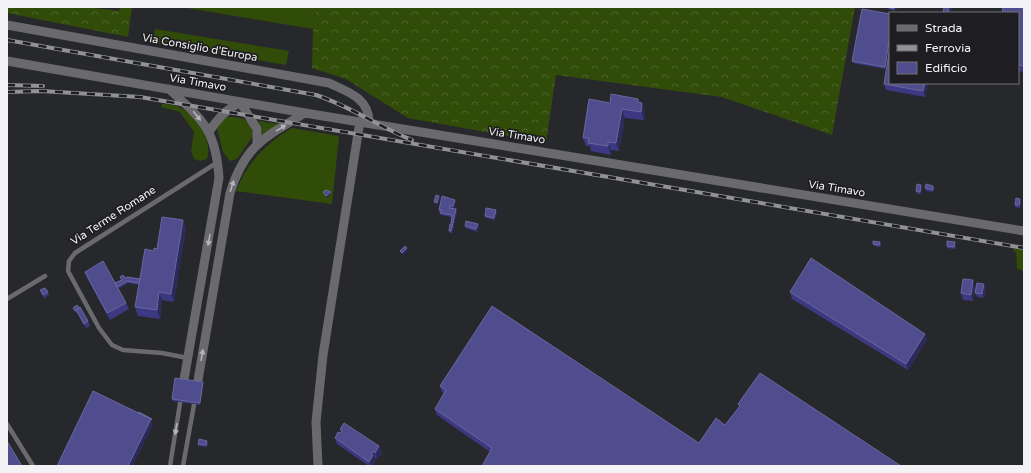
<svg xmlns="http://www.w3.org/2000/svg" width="1031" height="473" font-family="'Varela Round',sans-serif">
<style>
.grass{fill:#314b09}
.forest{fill:url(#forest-crowns)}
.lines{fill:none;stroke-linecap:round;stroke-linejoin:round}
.service{stroke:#69696e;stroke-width:4.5}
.minor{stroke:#69696e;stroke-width:9}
.rail-casing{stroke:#919295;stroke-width:4}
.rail{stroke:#1e1e22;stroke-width:2.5;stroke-dasharray:8;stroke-linecap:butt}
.wall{fill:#3c3982}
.shaded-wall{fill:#2b2a5a}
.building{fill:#4f4d8e;stroke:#69679e}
.oneway{fill:#b5b5b9}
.labels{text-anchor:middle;stroke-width:3.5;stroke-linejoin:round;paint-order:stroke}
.street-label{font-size:11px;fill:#f3f3f6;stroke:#1e1e22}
</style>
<defs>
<pattern id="forest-crowns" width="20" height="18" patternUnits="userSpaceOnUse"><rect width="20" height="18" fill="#314b09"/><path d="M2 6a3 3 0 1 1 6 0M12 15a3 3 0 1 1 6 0" fill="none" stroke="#4f652d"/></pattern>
</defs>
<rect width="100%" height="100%" fill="#27282c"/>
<path class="grass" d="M181 7H317L313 29Z
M155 29 289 51 286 65 153 42Z
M162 104C168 104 176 105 181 108 197 117 213 141 207 159L200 161 194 159 191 151 194 132 180 112 161 107Z
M227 117C243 117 251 119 253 136L237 159 230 161 223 152 217 128 221 120Z
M258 121 279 124 262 137V128Z
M292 128 339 136 332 204 236 191C247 163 266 143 292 128Z
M1013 248 1024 250V272L1017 268 1016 252 1013 251Z"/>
<path class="forest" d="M7 7H86L119 11 120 7H132L128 37 7 13Z
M317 7H855L832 135 722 97 556 75 546 143 408 118 346 79 312 68 313 29Z"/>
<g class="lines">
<path class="service" d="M7 299 45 276
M188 358 162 353 123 350 112 345 99 328 68 271 69 261 75 253 218 162
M7 424 33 466
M170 466 181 397
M183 466 195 399"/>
<path class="minor" d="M7 25 329 83C348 92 369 98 369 122
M7 61 305 113 1024 231
M169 89C203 120 216 130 219 178L182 391
M209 132C218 118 226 110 240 102L257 129V144
M196 392 230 193C245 145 265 137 305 113
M318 466 316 422 323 355 360 121"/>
<defs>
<path id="rail" d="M7 40 316 95C350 106 379 127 412 140
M7 85 43 86
M7 92 41 91 140 97 1024 248"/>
</defs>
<use href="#rail" class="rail-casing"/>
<use href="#rail" class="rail"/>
</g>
<path class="wall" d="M887 7H898L897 9 895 8V11L888 9Z
M1024 7V72L1018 71V13Z
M890 14V40L885 69 853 63 852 61Z
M928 83 925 97 886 90 884 84Z
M638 99 639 102 642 103 645 112 644 120 625 118 619 151 611 150V155L591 151 590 146H586L583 138 610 103Z
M933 186 934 188 933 192 926 191 925 188Z
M922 187 921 194H917L916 191Z
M455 200V202L454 209H456L457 211 454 225H453L454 227 452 233H450L449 231 451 224V223L452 217 441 215 440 213 441 212H439V210Z
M1021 201 1020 208 1015 207V205Z
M497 212 495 220 486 218 485 216Z
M465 226H479L477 232 466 228Z
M186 228 174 302 162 300 160 319 138 316 135 307 139 285 128 283 118 289 126 303 129 309 110 320 87 278 85 272 115 283 125 278 140 279 154 251Z
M880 242 881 244 880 247 874 246 873 244Z
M956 245 955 249 947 248V246Z
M973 280 975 287 973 301 963 300 961 293Z
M984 284 986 289 984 298 977 297 975 293Z
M40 290 48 292 49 295 44 298Z
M790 292 925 334 927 340 908 370 792 299Z
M73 308 88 321 90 326 86 328 77 312 76 313Z
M203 382V385L200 405 173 401 172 399Z
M440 386 699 443 725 425 739 407 738 404 901 466 490 452 437 415 435 409 444 393 442 392Z
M340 429 379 446 382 453 377 459 375 458 374 459 375 462 373 466H369L337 444 335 438 341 432Z
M208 443 207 447 198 446V444Z"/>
<path class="shaded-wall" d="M949 7H952L951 13H948Z
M890 34V40L885 69V67Z
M925 83H928L925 97 923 91Z
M642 103 645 112 644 120 641 112Z
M622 109 625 118 619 151 616 143Z
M608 142 611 150V155L608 146Z
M921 185 922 187 921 194 920 192Z
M331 192V194L327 198 326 196Z
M439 196V198L438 205 437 203Z
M455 200V202L454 209 453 206Z
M456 209 457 211 454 225 453 223Z
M496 210 497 212 495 220 494 218Z
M183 220 186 228 174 302 171 294Z
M453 224 454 227 452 233 451 231Z
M478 224 479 226 477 232 476 229Z
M407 248 408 250 403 256 402 253Z
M973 280 975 287 973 301 971 295Z
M984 284 986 289 984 298 982 294Z
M159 292 162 300 160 319 157 310Z
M925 334 927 340 908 370 906 364Z
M151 419H152V422L153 425 133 466H128Z
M379 446 382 453 377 459 375 453Z
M373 451 375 458 374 459 375 462 373 466H371L369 462 371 454Z"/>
<path class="building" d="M887 7H894V9Z
M944 7H949L948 13H943Z
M1003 7H1024V66L1018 65V13H1002Z
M862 9 890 14V34L885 67 852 61Z
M890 47V83H925L923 91 884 84Z
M611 94 638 99V102L642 103 641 112 622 109 616 143 608 142V146L588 143 589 138H583L589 99 610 103Z
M917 184 921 185 920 192 916 191Z
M926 184 933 186V190L925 188Z
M326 190 331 192 326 196 323 192Z
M436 195 439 196 437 203 434 202Z
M442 196 455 200 453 206H450L449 208 456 209 453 223H451L452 215 440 213 442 210H439Z
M1016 198 1020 199 1019 205H1015Z
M486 208 496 210 494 218 485 216Z
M162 217 183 220 171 294 159 292 157 310 135 307 145 249 154 251V248L157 249Z
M466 221 478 224 476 229 465 226Z
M450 224H453L451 231H449Z
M873 241 880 242 879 245 873 244Z
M947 241 955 242 954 247 947 246Z
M405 246 407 248 402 253 400 251Z
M811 258 925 334 906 364 790 292Z
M103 261 126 303 107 313 85 272Z
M123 275 125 278 127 277 140 279 139 283 127 281 117 287 115 283 122 280 120 277Z
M963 279 973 280 971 295 961 293Z
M977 283 984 284 982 294 975 293Z
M45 288 48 292 43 295 40 290Z
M77 305 79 308 75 311 73 308Z
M492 306 699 443 716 418 725 425 740 406 738 404 760 373 901 466H482L492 448 435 409 446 390 440 386Z
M80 307 88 321 84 324 76 310Z
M175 378 203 382 200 403 172 399Z
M93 391 151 419 128 466H57Z
M139 412 152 419 151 420V419L138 413Z
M344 423 379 446 375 453 373 451 371 454 373 455 369 462 335 438 338 432 340 433 342 431 340 429Z
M199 439 207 441 206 445 198 444Z
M7 441 22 466H7Z"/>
<defs><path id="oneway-solid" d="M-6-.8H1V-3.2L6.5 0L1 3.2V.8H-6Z"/></defs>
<g class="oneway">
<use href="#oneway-solid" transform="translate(197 116) rotate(51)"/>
<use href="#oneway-solid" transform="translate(281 128) rotate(-32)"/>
<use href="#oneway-solid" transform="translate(232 186) rotate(-72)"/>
<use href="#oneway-solid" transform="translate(209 240) rotate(100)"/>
<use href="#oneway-solid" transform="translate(202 355) rotate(-80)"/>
<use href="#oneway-solid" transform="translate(176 429) rotate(99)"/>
</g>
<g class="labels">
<g class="street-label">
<text transform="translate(200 47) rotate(10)" y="4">Via Consiglio d'Europa</text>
<text transform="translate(198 82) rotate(10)" y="4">Via Timavo</text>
<text transform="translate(517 135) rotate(9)" y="4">Via Timavo</text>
<text transform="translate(837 188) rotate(9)" y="4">Via Timavo</text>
<text transform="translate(113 215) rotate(-33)" y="4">Via Terme Romane</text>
</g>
</g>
<rect width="1031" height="473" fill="none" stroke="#f3f3f6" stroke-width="16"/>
<rect x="889" y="12" width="130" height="72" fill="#1e1e22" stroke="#737377"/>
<rect x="897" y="25" width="20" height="6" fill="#69696e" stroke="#737377"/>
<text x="925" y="32" font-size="12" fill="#f3f3f6">Strada</text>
<rect x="897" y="45" width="20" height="6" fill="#919295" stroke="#737377"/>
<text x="925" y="52" font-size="12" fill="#f3f3f6">Ferrovia</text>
<rect x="897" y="62" width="20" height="12" fill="#4f4d8e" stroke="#737377"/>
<text x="925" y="72" font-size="12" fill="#f3f3f6">Edificio</text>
</svg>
